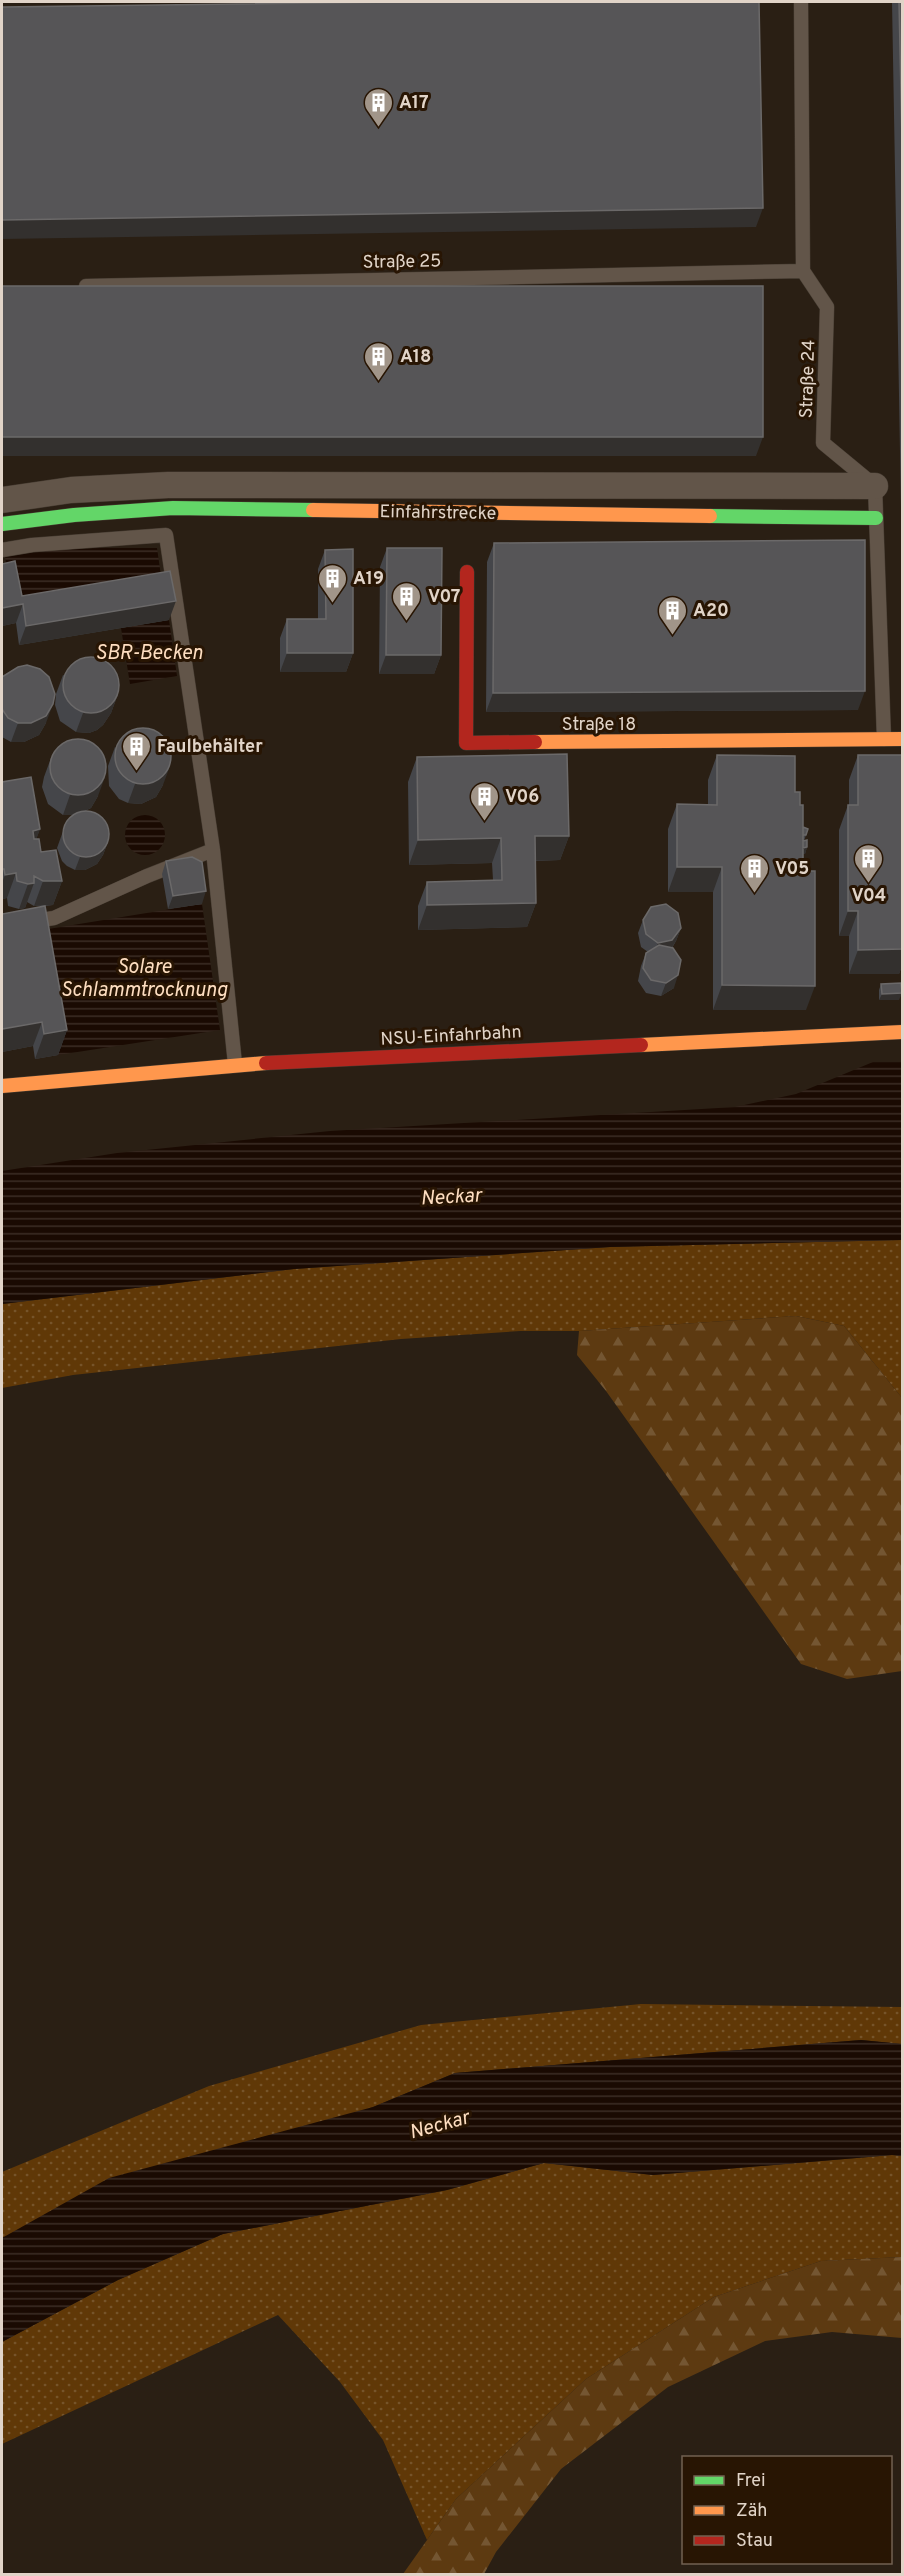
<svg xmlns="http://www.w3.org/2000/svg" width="904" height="2576" font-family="Overpass,sans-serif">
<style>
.grass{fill:url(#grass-dots)}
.forest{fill:url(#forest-firs)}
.water{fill:url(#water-rules)}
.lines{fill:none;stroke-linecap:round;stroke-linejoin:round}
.lane-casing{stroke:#463c32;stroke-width:15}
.street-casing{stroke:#463c32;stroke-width:27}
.fast-casing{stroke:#463c32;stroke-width:15}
.slow-casing{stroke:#463c32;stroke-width:15}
.jam-casing{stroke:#463c32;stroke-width:15}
.lane{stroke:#625549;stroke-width:14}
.street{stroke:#625549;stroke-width:26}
.fast{stroke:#63d668;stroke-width:14}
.slow{stroke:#ff974d;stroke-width:14}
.jam{stroke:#b3261e;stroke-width:14}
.wall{fill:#45464a}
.shaded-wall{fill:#33302e}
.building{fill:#565557;stroke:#6b6969;stroke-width:1.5}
.labels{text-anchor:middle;stroke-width:6;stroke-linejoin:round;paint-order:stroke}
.poi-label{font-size:18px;font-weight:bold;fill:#e1d4c8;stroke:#281503;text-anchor:start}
.street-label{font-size:18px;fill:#e1d4c8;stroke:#281503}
.water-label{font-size:20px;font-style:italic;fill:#fedec1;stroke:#281503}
</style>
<defs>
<pattern id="grass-dots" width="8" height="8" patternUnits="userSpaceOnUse" patternTransform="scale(1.5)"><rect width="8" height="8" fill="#603807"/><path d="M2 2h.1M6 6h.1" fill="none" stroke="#76542a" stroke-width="1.8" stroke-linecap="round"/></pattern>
<pattern id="forest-firs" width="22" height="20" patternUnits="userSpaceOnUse" patternTransform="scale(1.5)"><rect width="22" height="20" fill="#5d3a11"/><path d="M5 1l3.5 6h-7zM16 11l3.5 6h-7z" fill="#745632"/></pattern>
<pattern id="water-rules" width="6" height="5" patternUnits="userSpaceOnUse" patternTransform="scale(1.5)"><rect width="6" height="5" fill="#1a0a02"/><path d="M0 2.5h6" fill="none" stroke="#3b2d25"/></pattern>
</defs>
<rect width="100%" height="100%" fill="#2a1f14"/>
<path class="grass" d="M902 1240V1398L844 1326 796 1316 579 1331H520L401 1339 73 1375 2 1388V1304L294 1269 610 1247Z
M641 2004 902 2007V2044L861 2040 455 2073 373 2107 2 2238V2172L209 2086 421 2025Z
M892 2155 902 2156V2257L821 2261 714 2297 586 2379 456 2499 427 2540 383 2440 340 2382 278 2315 2 2444V2342L118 2280 223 2234 447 2190 544 2163 653 2175Z"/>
<path class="forest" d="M796 1316 844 1326 902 1398V1671L847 1679 801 1664 606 1391 577 1355 579 1331Z
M902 2257V2338L832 2332 765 2341 668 2387 561 2469 496 2552 484 2574H403L456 2499 586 2379 714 2297 821 2261Z"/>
<path class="water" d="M100 548H157L163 590 15 615 5 557 47 550Z
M169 620 177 676 130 684 121 628Z
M125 835a20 20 0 1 1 40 0a20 20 0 1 1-40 0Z
M202 904 220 1030 58 1055 36 931Z
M873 1062H902V1240L610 1247 294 1269 2 1304V1171L117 1153 330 1131 735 1107 796 1094Z
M861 2040 902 2044V2156L892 2155 653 2175 544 2163 447 2190 223 2234 118 2280 2 2342V2238L109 2178 373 2107 455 2073Z"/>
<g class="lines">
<defs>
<path id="lane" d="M801 2 803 271 827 307 823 443 875 486 884 739
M86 286 803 271
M2 550 32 545 166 535 213 850 235 1064
M2 926 54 918 147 876 213 850"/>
<path id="street" d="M2 500 71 490 168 485 875 486"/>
<path id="fast" d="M710 516 876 518
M2 524 74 515 173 508 313 510"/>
<path id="slow" d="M313 510 710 516
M535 742 902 739
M641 1045 902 1032
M2 1086 266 1063"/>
<path id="jam" d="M467 572 466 743 535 742
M266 1063 641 1045"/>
</defs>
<use href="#lane" class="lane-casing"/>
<use href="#street" class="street-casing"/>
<use href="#fast" class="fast-casing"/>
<use href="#slow" class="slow-casing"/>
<use href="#jam" class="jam-casing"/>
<use href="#lane" class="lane"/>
<use href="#street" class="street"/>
<use href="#fast" class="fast"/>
<use href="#slow" class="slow"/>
<use href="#jam" class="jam"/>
</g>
<path class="wall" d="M892 2H903V620Z
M494 543 858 710 486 712 487 562Z
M387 548 441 655 434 674H379L380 567Z
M325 550 353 653 346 672H280V638L287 619H318V569Z
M2 564 22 596 169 620 19 645 16 623 2 626Z
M63 675 118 694 111 713 103 725 97 730 89 733 76 732 60 721 55 705 56 694Z
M2 679 46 723 39 735 24 742H11L2 737Z
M115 747 163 785 156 797 141 804 128 803 119 799 109 786 108 766Z
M717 755 795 792 800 805 803 827 806 835 804 841 807 847 805 854H803L806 1010H713V892H668V829L677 804 708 805V780Z
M858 755H903V963L899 974H849V936H839V830L848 805H849V780Z
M417 757 569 836 560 860 536 861V903L527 927 418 930V906L427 882 493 880 492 863 409 865 408 782Z
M51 758 98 796 91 808 85 811 108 842 103 855 97 864 85 870H75L67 866 62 861 57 848 67 820 74 815H63L48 804 42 787 44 777Z
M2 782 40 829 36 839 41 852 62 881 53 905 45 906 67 1030 58 1055 35 1059 33 1046 2 1052V914L45 906H34L27 902 25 908 19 909 8 906 7 898 2 899Z
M166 861 202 904 168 909 162 874Z
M643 920 681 928 676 941 672 948 674 988 661 996 646 993 638 981 641 966 646 953 648 952 641 947 638 933Z
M881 984 899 1000H879V990Z"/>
<path class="shaded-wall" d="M763 208 756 227 2 239V220Z
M2 437H763L756 456H2Z
M176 601 169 620 19 645 26 626Z
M23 604 16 623 2 626V608Z
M287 653H353L346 672H280Z
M386 655H441L434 674H379Z
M865 691 858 710 486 712 493 693Z
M118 694 111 713 103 725 97 730 89 733 76 732 83 713Z
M53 704 46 723 39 735 24 742H11L18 723Z
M170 766 163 785 156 797 141 804 128 803 135 784Z
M105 777 98 796 91 808 76 815H63L70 795Z
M40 829 31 854 33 831Z
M535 836H569L560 860 526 861Z
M501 838 492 863 409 865 418 840Z
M108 842 103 855 97 864 85 870H75L80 857Z
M807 847 805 854H798L800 848Z
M677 867H722L713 892H668Z
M16 873 7 898 2 899V883L5 875Z
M43 881H62L53 905 34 906Z
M34 883 25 908 19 909 28 884Z
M206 891 202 904 168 909 173 896Z
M536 903 527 927 418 930 427 905Z
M848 911H858L849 936H839Z
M681 928 676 941 668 953 653 956 658 943Z
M903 949V963L899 974H849L858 950Z
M678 975 674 988 661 996 666 983Z
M722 985 815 986 806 1010H713Z
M902 993 899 1000H879L882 994Z
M42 1022 33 1046 2 1052V1029Z
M67 1030 58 1055 35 1059 44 1034Z"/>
<path class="building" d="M398 2H759L763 208 2 220V7Z
M899 2H903V187Z
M2 286H763V437H2Z
M865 540V691L493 693 494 543Z
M387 548H442L441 655H386Z
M353 549V653H287V619H326L325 550Z
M15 561 22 596 170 571 176 601 26 626 23 604 2 608V564Z
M63 685a28 28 0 1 1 56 0a28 28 0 1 1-56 0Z
M27 665 40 669 49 677 55 694 53 704 46 716 31 723H18L8 718 2 709V677L18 667Z
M115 756a28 28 0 1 1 56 0a28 28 0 1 1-56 0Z
M50 767a28 28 0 1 1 56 0a28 28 0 1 1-56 0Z
M567 754 569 836H535L536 903 427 905V882L502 880 501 838 418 840 417 757Z
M717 755 795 756V792H800V805H803V871H815V986L722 985V867H677V804L717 805Z
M858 755H903V949L858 950V911H848V805H858Z
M31 777 40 829 33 831 34 839H39L41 852 56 850 62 881H43L34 876V883L28 884 17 881 16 873 5 875 4 869H2V782Z
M63 834a23 23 0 1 1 46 0a23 23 0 1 1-46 0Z
M803 827 808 829 806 835H803Z
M807 840V847L803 848V841Z
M192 857 202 862 206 891 173 896 166 861Z
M666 904 678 913 681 928 672 940 658 943 646 934 643 920 651 907Z
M45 906 67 1030 44 1034 42 1022 2 1029V914Z
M659 945 673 948 681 960 678 975 666 983 651 980 643 968 646 953Z
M901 983 902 993 882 994 881 984Z"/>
<defs>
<symbol id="building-pin" viewBox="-11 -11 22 30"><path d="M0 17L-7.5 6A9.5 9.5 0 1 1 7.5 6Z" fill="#a19589" stroke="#281503"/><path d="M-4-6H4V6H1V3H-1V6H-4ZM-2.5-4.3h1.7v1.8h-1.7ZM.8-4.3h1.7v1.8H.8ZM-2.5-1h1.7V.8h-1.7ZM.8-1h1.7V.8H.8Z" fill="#fff"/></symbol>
</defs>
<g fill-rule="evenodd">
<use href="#building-pin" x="362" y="86" width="33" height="45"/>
<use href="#building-pin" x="362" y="340" width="33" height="45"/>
<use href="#building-pin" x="316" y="562" width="33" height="45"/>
<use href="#building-pin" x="390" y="580" width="33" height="45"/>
<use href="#building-pin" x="656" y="594" width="33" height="45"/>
<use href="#building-pin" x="120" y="730" width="33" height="45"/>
<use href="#building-pin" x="468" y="780" width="33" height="45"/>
<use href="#building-pin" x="852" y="842" width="33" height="45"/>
<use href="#building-pin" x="738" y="852" width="33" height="45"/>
</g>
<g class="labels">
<g class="poi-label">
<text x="399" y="108">A17</text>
<text x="400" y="362">A18</text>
<text x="353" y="584">A19</text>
<text x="428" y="602">V07</text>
<text x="693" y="616">A20</text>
<text x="157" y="752">Faulbehälter</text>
<text x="505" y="802">V06</text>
<text x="775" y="874">V05</text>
<text x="869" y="901" text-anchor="middle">V04</text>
</g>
<g class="street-label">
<text transform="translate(402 261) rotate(-1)" y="6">Straße 25</text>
<text transform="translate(807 379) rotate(-88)" y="6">Straße 24</text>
<text transform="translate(438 512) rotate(1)" y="6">Einfahrstrecke</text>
<text x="599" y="730">Straße 18</text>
<text transform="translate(451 1035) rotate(-3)" y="6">NSU-Einfahrbahn</text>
</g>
<g class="water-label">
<text x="149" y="659">SBR-Becken</text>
<text x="144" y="973">Solare<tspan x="144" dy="23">Schlammtrocknung</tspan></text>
<text transform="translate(451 1196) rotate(-3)" y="7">Neckar</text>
<text transform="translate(439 2124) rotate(-15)" y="7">Neckar</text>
</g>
</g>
<rect width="904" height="2576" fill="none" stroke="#e1d4c8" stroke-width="6"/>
<rect x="682" y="2456" width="210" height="108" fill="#281503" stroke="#726152" stroke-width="1.5"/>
<rect x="694" y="2476" width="30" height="9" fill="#63d668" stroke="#726152" stroke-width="1.5"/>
<text x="736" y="2486" font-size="18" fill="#e1d4c8">Frei</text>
<rect x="694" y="2506" width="30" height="9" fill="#ff974d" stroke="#726152" stroke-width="1.5"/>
<text x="736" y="2516" font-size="18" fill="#e1d4c8">Zäh</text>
<rect x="694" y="2536" width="30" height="9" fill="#b3261e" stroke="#726152" stroke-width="1.5"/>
<text x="736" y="2546" font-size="18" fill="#e1d4c8">Stau</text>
</svg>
